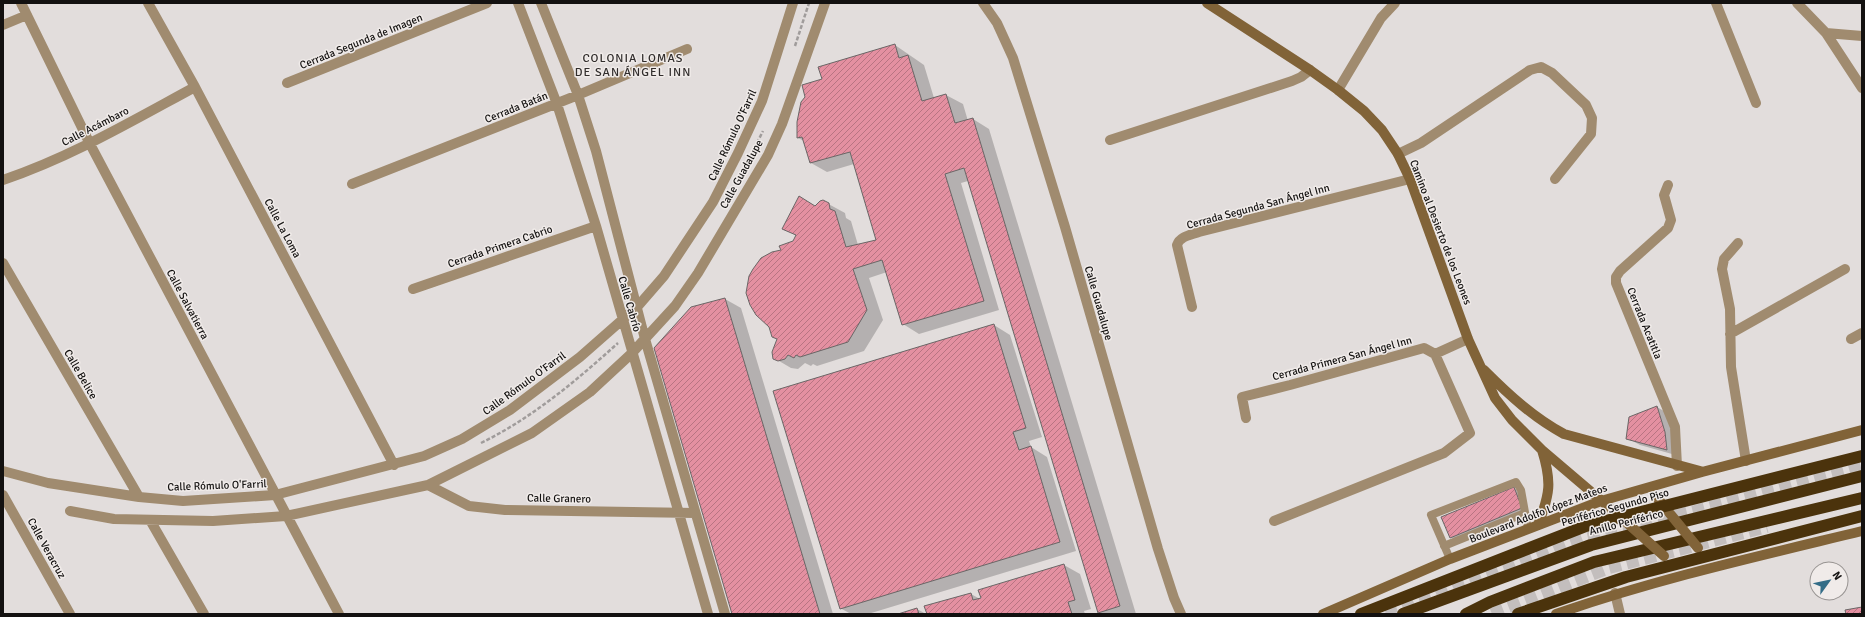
<svg xmlns="http://www.w3.org/2000/svg" width="1865" height="617" font-family="Signika,sans-serif">
<style>
.shadow{fill:#0003}
.building{fill:url(#building-hatch);stroke:#6a6666}
.lines{fill:none;stroke-linecap:round;stroke-linejoin:round}
.highway-tunnel{stroke:#c3bebd;stroke-width:12;stroke-dasharray:12 6;stroke-linecap:butt}
.path{stroke:#a09c9b;stroke-width:2.5;stroke-dasharray:4 2;stroke-linecap:butt}
.lane{stroke:#a08b6f;stroke-width:8}
.street{stroke:#a08b6f;stroke-width:10}
.secondary{stroke:#816338;stroke-width:10}
.highway{stroke:#4b330c;stroke-width:12}
.secondary-bridge{stroke:#816338;stroke-width:10}
.highway-bridge{stroke:#4b330c;stroke-width:12}
.labels{text-anchor:middle;stroke-width:3;stroke-linejoin:round;paint-order:stroke}
.street-label{font-size:11px;fill:#131110;stroke:#f0ebe9}
.neighbourhood-label{font-size:12px;letter-spacing:1px;fill:#312d2c;stroke:#f0ebe9}
</style>
<defs>
<pattern id="building-hatch" width="6" height="6" patternUnits="userSpaceOnUse"><rect width="6" height="6" fill="#e490a1"/><path d="M-1 1l2-2M0 6l6-6M5 7l2-2" fill="none" stroke="#b87482"/></pattern>
</defs>
<rect width="100%" height="100%" fill="#e2dddc"/>
<path class="shadow" d="M895 45 924 65 934 98 946 95 963 104 968 121 973 119 989 129 1136 614H1102L1099 612 968 181 961 183 999 310 919 334 903 324 887 272 869 278 883 320 864 351 817 366 813 364 811 366 805 363 798 369 791 368 774 358 778 339 782 251 794 242 797 236 784 229 823 201 845 213 846 218 851 221 858 245 877 240 854 164 827 172 811 163 804 141 798 138 799 110 802 103 823 80Z
M725 299 741 308 833 614H733Z
M994 325 1010 335 1042 437 1029 441 1031 447 1047 457 1076 551 868 614H851L840 608Z
M1657 407 1669 414 1679 456 1640 445 1627 438Z
M1513 488 1517 490 1525 510 1454 539 1451 537Z
M1064 565 1080 574 1091 609 1084 611 1085 614H928L971 594 980 599Z
M917 609 926 614H901Z"/>
<path class="building" d="M895 44 899 58 908 55 922 101 946 94 955 123 973 118 1120 606 1098 613 964 168 945 174 984 301 902 325 882 260 853 269 867 310 848 342 800 357 796 355 794 358 788 355 785 359 778 361 773 359 772 352 777 339 772 337 769 327 756 315 750 305 746 293 749 276 753 269 761 258 772 252 781 250 779 246 793 241 796 235 782 229 799 196 815 206 820 201 823 200 829 203 830 209 835 211 846 247 876 240 850 152 810 163 802 137 797 138V122L801 102 805 97 802 85 822 79 818 67Z
M725 298 820 614H732L654 348 691 307Z
M994 324 1026 428 1013 432 1019 450 1031 446 1060 542 840 609 773 391Z
M1657 406 1665 432 1667 450 1626 439 1629 417Z
M1514 487 1522 508 1450 538 1441 517Z
M1064 564 1075 600 1068 602 1072 614H927L924 606 971 593 973 600 981 598 978 590Z
M1862 607V614H1846L1845 610Z
M917 608 919 614H898Z"/>
<g class="lines">
<path class="highway-tunnel" d="M1386 614 1587 537 1695 511 1862 466
M1492 614 1609 568 1767 527"/>
<path class="path" d="M795 46 809 3
M757 143 763 131
M481 443C532 418 576 381 618 343"/>
<path class="lane" d="M1444 546 1525 513
M1450 559 1431 515 1516 482 1521 490 1528 529"/>
<path class="street" d="M21 3 90 144 339 614
M148 3 195 87 394 465
M518 3 557 104 596 226 708 614
M541 3 578 95 596 151 645 339 725 614
M983 3 997 23 1013 58 1065 227 1158 549 1174 598 1181 614
M1716 3 1756 103
M1797 3 1826 33 1862 36
M3 25 27 15
M1826 33 1862 88
M287 83 487 3
M1338 90 1381 18 1395 3
M1110 140 1292 81 1301 77 1310 70
M1398 154 1421 143 1530 70 1541 67 1552 73 1586 105 1592 118 1591 134 1555 179
M3 180C71 157 132 121 195 87
M352 184 578 95 687 49
M1668 185 1664 195 1671 220 1668 228 1620 271 1616 277V283L1675 427 1677 466
M1738 243 1724 259 1722 269 1730 309 1731 367 1746 461
M3 263 139 497
M413 289 596 226
M1192 307 1177 245C1180 236 1191 235 1199 232L1410 179
M1730 334 1845 269
M1851 339 1862 333
M1246 418 1242 397 1290 385 1424 348 1435 354 1468 339
M3 471 48 483 139 497 183 501 275 495 424 456 462 439 510 410 580 357 638 306 664 276 713 202 738 153 762 101 793 3
M428 485 469 506 505 510 695 513
M3 495 70 614
M70 511 114 519 213 521 286 516 428 485 532 433 590 392 631 354 675 306 698 273 768 155 782 124 825 3
M150 520 204 614
M1274 521 1444 453 1470 433 1435 354
M1615 593 1620 614"/>
<path class="secondary" d="M1207 3 1310 70 1338 90 1364 111 1382 130 1398 154 1410 179 1468 339 1495 398 1512 420 1542 450 1616 513
M1484 370C1509 395 1534 418 1564 434L1700 471
M1538 525C1550 494 1552 482 1542 450
M1323 614 1450 559 1601 501 1702 472 1862 430
M1556 614C1656 579 1759 556 1862 531"/>
<path class="highway" d="M1403 614 1591 545 1862 476
M1466 614 1490 602 1594 562 1862 498"/>
<path class="secondary-bridge" d="M1658 499 1698 548
M1616 513 1664 556"/>
<path class="highway-bridge" d="M1361 614 1586 526 1862 456
M1518 614 1626 577 1862 516"/>
</g>
<g class="labels">
<g class="street-label">
<text transform="translate(361 41) rotate(-22)" y="4">Cerrada Segunda de Imagen</text>
<text transform="translate(516 107) rotate(-22)" y="4">Cerrada Batán</text>
<text transform="translate(95 126) rotate(-27)" y="4">Calle Acámbaro</text>
<text transform="translate(732 135) rotate(-65)" y="4">Calle Rómulo O'Farril</text>
<text transform="translate(741 174) rotate(-61)" y="4">Calle Guadalupe</text>
<text transform="translate(1258 206) rotate(-15)" y="4">Cerrada Segunda San Ángel Inn</text>
<text transform="translate(283 228) rotate(62)" y="4">Calle La Loma</text>
<text transform="translate(1441 232) rotate(69)" y="4">Camino al Desierto de los Leones</text>
<text transform="translate(500 246) rotate(-19)" y="4">Cerrada Primera Cabrio</text>
<text transform="translate(1099 303) rotate(74)" y="4">Calle Guadalupe</text>
<text transform="translate(188 304) rotate(62)" y="4">Calle Salvatierra</text>
<text transform="translate(630 304) rotate(74)" y="4">Calle Cabrío</text>
<text transform="translate(1645 323) rotate(68)" y="4">Cerrada Acatitla</text>
<text transform="translate(1342 358) rotate(-15)" y="4">Cerrada Primera San Ángel Inn</text>
<text transform="translate(81 374) rotate(60)" y="4">Calle Belice</text>
<text transform="translate(524 383) rotate(-36)" y="4">Calle Rómulo O'Farril</text>
<text transform="translate(217 485) rotate(-2)" y="4">Calle Rómulo O'Farril</text>
<text transform="translate(559 498) rotate(1)" y="4">Calle Granero</text>
<text transform="translate(1615 507) rotate(-16)" y="4">Periférico Segundo Piso</text>
<text transform="translate(1538 513) rotate(-21)" y="4">Boulevard Adolfo López Mateos</text>
<text transform="translate(1626 522) rotate(-14)" y="4">Anillo Periférico</text>
<text transform="translate(47 548) rotate(61)" y="4">Calle Veracruz</text>
</g>
<g class="neighbourhood-label">
<text x="633" y="62">COLONIA LOMAS<tspan x="633" dy="14">DE SAN ÁNGEL INN</tspan></text>
</g>
</g>
<rect width="1865" height="617" fill="none" stroke="#131110" stroke-width="8"/>
<g transform="translate(1829 581) rotate(57)"><circle r="19" fill="#f0ebe9" stroke="#989492"/>
<path d="M0-3L7 15L0 10L-7 15Z" fill="#346d87"/>
<text y="-6" font-size="11" font-weight="bold" text-anchor="middle" fill="#131110">N</text>
</g>
</svg>
